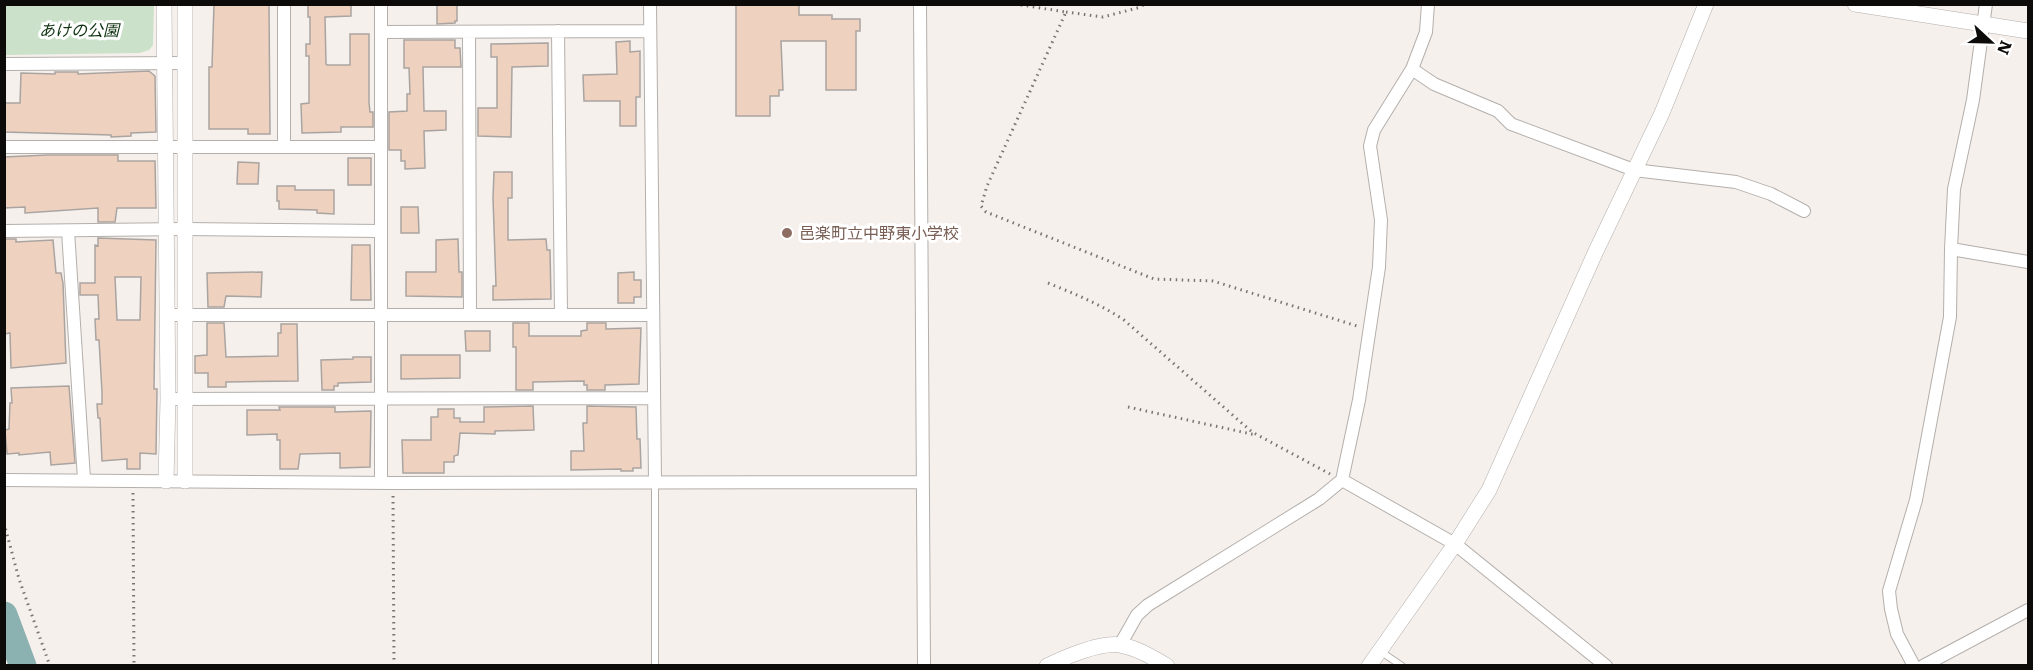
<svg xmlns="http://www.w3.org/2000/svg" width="2033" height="670" font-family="Literata,'Noto Sans JP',serif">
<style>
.green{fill:#cce1ca}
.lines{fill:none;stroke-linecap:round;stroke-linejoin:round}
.river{stroke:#8bb1b1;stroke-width:27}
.building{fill:#eed1bf;stroke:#aaa4a1;stroke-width:1.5;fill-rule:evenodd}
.service-casing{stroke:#b4afab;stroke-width:8}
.minor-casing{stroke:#b4afab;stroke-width:14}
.tertiary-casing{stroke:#b4afab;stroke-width:16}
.path{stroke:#787472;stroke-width:3;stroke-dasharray:1.5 4.5;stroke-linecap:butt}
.service{stroke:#fff;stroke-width:6}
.minor{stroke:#fff;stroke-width:12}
.tertiary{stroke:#fff;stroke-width:15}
.education-dot{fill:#8d6e63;stroke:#fff;stroke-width:2}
.labels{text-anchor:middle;stroke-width:6;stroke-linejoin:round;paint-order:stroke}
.park-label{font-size:16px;font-style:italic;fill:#103311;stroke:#fff}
.education-label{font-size:16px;fill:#785e54;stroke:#fff;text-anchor:start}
</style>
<rect width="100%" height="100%" fill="#f6f0ed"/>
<path class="green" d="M4 5H154L153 45 149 50 140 53 5 55Z"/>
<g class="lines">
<path class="river" d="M4 615 23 666"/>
</g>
<path class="building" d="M214 4H269L270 134H248V129H209V67H212Z
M308 4H351V16L325 17 326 64 327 65H350V34H369V103L370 112H373V127H341V132L302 133 301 104 309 103V56H306V44H310V17H308Z
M437 4H457V21H455V23L437 24Z
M736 4H799V15H832V19H860V31H856V90H826V41H781L783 90H779V96H770V116H736Z
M404 40H455V48H460L461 67H423L424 111H446V130L424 131 425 168 405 169V161H401V150H389V112L407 111V94H410L409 68H404Z
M630 41V52L640 51V97H636V126H620V101H584L583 75 617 74 616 42Z
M548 43V66L512 67 511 137 478 136V108H497V57H491V44Z
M149 71 155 76 156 132 131 133V136L111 137V135L4 132 5 103H20L21 73 55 74V72H78V74Z
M48 155H118V161H155L156 208H117L115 222H98V208L25 213V207L4 208V157Z
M348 158H371V185H348Z
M238 162 259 163 258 184H237Z
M494 172H512V198H508V240L546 239 547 250H550L551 299 493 300V286H496L493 198Z
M277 186H295V190H334V214L317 213V210L279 209V201H277Z
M401 207H418L419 233H401Z
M98 238 156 240 154 389H157L156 454 140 453V469H127V459L102 461 100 418H98L97 404H102V392L99 340H96L95 319H99L98 295H80V283H95V245L98 246ZM115 277H141L140 320H117Z
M4 239H16V242L53 240 56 273H61L63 283 66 363 11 368 10 333 4 334Z
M458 239 459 272H462V297L406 296V272H436V240Z
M352 245H370L371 300H351Z
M262 272 261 297 226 296 224 307H208L207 273Z
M634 272V280H641V297H634V303H618V273Z
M207 323H224L226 357 278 356V333H281V324H297L298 381 226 382V387H208V373H195V356L207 355Z
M513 323H529V336H581V331L587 330V323H606V329L641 328 639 384 605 385V390H587V385H584V381L533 382V390H516V347H513Z
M465 331H490V351H466Z
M401 355H460V378L401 379Z
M353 357H371V382L338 383V386H334V390H322L321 360 353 359Z
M69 386 75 463 51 465 50 452 19 455V453L7 454 5 430 9 429 10 403H12L11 388Z
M533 406 534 430 495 431V434L460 433 458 455 454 456V462H444V473H403L402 440H431V417H438V409H454V418H460V422H484V407Z
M587 406 636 407 637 439H640L641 468H633V471H621V469L571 470V451H584L583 423H587Z
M279 407H335V412L371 411 370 467 340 468V453L300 454 298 469H280V440H277V434L247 435V410H280Z"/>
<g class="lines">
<defs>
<path id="service" d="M1380 651 1402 666
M655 666V482"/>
<path id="minor" d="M381 4V482
M650 4 655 481
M920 4 924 666
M558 31 561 315
M381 32 650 31
M469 32 470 315
M4 64 185 63
M1412 69 1434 84 1498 111 1511 124 1634 170 1736 182 1771 194 1804 211
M284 146V4
M4 147H380
M4 231 185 229 381 231
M68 231 84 479
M1951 249 2028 262
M167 315H653
M168 399 654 398
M4 480 393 483 923 482
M1342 480 1455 544 1606 666
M1120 645 1137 615 1148 605 1319 499 1342 480 1359 400 1379 267 1381 220 1370 146 1374 130 1412 69 1426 32 1428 4
M1914 666 1897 634 1891 609 1889 591 1916 500 1950 317 1951 249 1954 189 1973 100 1986 4
M1923 666 2028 610"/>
<path id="tertiary" d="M164 4 168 399 166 481
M1855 4 2028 31
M185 481V4
M1047 666C1065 657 1100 642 1120 645 1137 648 1152 657 1167 666
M1369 666 1455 544 1489 490 1596 251 1662 113 1706 4"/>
</defs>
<use href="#service" class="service-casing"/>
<use href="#minor" class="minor-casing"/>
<use href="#tertiary" class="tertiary-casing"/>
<path class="path" d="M1015 4 1066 12 987 186 981 206 986 212 1154 279 1213 281 1357 326
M1066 12 1103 17 1141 7 1144 4
M1048 283C1075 294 1100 304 1124 320L1252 432 1330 474
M1128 407 1256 435
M133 493 134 666
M393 496 394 666
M4 523 19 579 50 666"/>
<use href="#service" class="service"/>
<use href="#minor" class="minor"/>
<use href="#tertiary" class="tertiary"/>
</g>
<circle class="education-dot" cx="787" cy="233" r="6"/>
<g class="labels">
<g class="park-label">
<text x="79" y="36">あけの公園</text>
</g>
<g class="education-label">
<text x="799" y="239">邑楽町立中野東小学校</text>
</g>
</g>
<rect width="2033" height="670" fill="none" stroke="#0d0b0a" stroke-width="12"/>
<g transform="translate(1991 42) rotate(112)" stroke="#ffffff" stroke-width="4.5" paint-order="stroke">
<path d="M0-4.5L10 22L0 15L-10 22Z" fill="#0d0b0a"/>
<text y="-9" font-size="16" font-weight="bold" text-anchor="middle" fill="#0d0b0a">N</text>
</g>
</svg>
